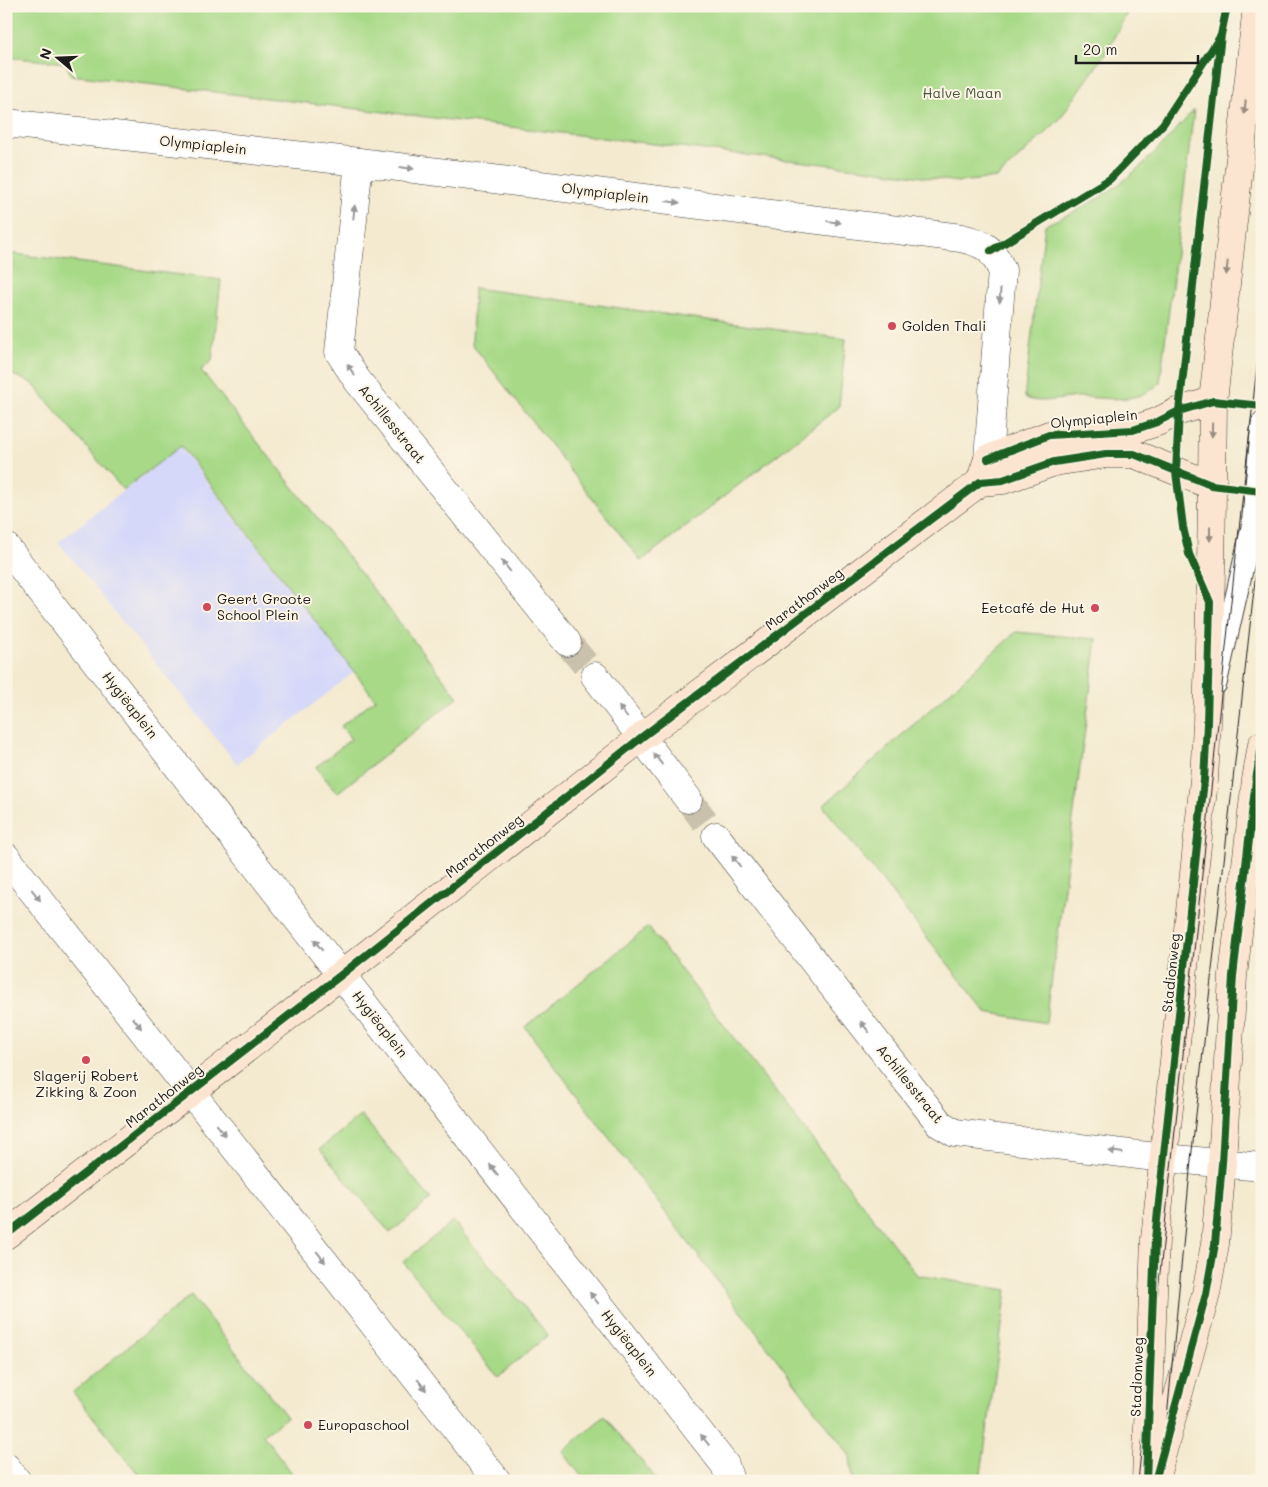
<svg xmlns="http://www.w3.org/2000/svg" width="1268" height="1487" font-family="Mali,sans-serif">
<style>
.built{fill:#d5d8f9}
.green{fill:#a7d987;stroke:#627a52}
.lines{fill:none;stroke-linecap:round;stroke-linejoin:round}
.street-tunnel{stroke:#c9c1ac;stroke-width:28;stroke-dasharray:28 14;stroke-linecap:butt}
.lane-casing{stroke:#3c3b37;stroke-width:23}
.street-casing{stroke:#3c3b37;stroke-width:29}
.secondary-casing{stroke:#3c3b37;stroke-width:29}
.lane{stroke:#fff;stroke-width:21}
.street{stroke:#fff;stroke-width:28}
.secondary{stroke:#fce5d0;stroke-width:28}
.tram{stroke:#1c1c1c;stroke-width:1}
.cycleway-casing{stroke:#fcf5e5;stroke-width:11}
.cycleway{stroke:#1b5e20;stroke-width:8}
.oneway{fill:#978b7f}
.oneway2{fill:#999}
.poi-dot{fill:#d1495b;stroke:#fcf5e5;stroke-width:2}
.labels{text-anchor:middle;stroke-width:4;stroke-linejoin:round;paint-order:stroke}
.park-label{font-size:14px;fill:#46553c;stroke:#fcf5e5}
.street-label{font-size:14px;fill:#1c1c1c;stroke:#fcf5e5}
.poi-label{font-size:14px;fill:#1c1c1c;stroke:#fcf5e5;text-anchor:start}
</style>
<rect width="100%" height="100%" fill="#fcf5e5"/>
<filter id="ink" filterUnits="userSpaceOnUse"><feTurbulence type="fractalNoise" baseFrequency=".02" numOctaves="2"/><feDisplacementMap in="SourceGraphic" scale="10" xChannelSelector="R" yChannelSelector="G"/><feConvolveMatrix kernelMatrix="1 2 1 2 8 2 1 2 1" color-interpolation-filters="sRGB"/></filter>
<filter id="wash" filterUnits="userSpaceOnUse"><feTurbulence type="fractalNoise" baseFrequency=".0096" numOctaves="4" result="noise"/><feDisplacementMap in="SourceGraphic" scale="20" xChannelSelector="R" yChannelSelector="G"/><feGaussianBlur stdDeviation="1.12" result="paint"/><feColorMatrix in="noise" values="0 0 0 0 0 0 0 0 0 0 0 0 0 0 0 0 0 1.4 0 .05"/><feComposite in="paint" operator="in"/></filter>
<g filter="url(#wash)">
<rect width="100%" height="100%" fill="#f4ead0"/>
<path class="built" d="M180 447 354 672 237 764 58 542Z"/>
<path class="green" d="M6 6H1131L1105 54 1059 120 997 178 958 182 865 169 71 75 66 63 6 57Z
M1194 110 1160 382C1154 388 1148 393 1141 395 1120 402 1100 397 1078 397 1064 398 1036 405 1025 397V391L1045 225C1060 218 1076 212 1090 203 1131 181 1163 145 1194 110Z
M6 253 221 280 212 361 201 370 458 697 337 793 316 767 351 739 341 726 375 699 181 446 123 490 32 383 6 372Z
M474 288 846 339 839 407 641 561 472 344Z
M1016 632 1097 639 1046 1023 986 1012 823 806Z
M648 927 917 1275 1007 1290 980 1481H852L850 1456 525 1027Z
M361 1115 431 1199 390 1233 320 1149Z
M453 1221 548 1335 498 1377 403 1262Z
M191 1295 287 1417 263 1435 298 1481H144L73 1392Z
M604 1416 658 1481H585L563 1452Z"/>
</g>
<g filter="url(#ink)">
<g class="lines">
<path class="street-tunnel" d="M567 642 595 676
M688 799 716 836"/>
<defs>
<path id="lane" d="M1216 684 1252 527 1262 423"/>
<path id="street" d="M6 123 359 162 961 238C984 243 992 248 1002 270L988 459
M359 162 339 352 357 380 567 642
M6 547 725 1465 730 1481
M595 676 688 799
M716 836 940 1124 955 1133 1164 1158 1262 1167
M6 857 497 1481
M6 1467 17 1481"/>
<path id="secondary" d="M980 482 988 459 1049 435 1133 430 1157 422 1179 411 1213 401
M980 482 1003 480 1054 462 1106 454H1134L1211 485
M6 1235 341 975 642 737 980 482
M1157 1472 1206 1294 1215 1244 1222 1163 1233 976 1256 780 1262 745
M1146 1481 1155 1239 1204 780 1207 723 1211 572 1213 401 1257 6"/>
</defs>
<use href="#lane" class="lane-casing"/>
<use href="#street" class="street-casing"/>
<use href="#secondary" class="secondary-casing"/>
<use href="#lane" class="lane"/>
<use href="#street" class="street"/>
<use href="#secondary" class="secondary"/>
<path class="tram" d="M1138 1481 1227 638 1262 321
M1160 1481 1165 1440 1191 1160 1262 517"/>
<defs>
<path id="cycleway" d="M991 251 1110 179 1163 124 1220 37
M988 459 1049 435 1133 430 1157 422 1179 411 1213 401 1262 406
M6 1235 341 975 642 737 980 482 1003 480 1054 462 1106 454H1134L1211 485 1262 491
M1146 1481 1155 1239 1204 780 1207 723 1210 602 1189 554 1183 527 1176 472 1179 411 1221 35 1227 6
M1155 1481 1206 1294 1215 1244 1222 1163 1233 976 1256 780 1262 745"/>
</defs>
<use href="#cycleway" class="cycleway-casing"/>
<use href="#cycleway" class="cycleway"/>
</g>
<defs><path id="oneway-solid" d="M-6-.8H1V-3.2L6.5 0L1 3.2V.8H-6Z" transform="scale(1.25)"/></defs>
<g class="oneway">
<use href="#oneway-solid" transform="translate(1245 107) rotate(96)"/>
<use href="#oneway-solid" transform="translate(1227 268) rotate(96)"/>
<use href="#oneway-solid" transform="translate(1212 430) rotate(91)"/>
<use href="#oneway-solid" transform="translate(1210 534) rotate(90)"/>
</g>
<g class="oneway2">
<use href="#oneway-solid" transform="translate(407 168) rotate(7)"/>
<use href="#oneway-solid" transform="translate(673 202) rotate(7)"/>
<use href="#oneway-solid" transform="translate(354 212) rotate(-84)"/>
<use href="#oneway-solid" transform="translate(834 222) rotate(7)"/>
<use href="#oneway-solid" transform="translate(1000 296) rotate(94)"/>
<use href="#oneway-solid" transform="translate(351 370) rotate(-123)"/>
<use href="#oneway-solid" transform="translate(506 566) rotate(-129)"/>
<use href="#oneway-solid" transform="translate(623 712) rotate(-127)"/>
<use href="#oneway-solid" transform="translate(658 759) rotate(-126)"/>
<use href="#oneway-solid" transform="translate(736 861) rotate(-128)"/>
<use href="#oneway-solid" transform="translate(36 895) rotate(52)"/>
<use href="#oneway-solid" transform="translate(318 945) rotate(-128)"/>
<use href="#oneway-solid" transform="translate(137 1023) rotate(52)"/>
<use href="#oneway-solid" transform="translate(865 1027) rotate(-128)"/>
<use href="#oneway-solid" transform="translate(221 1130) rotate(52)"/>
<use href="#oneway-solid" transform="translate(1116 1152) rotate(-173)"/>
<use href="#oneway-solid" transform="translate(494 1170) rotate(-128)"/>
<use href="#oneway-solid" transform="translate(321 1257) rotate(52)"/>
<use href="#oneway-solid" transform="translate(594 1298) rotate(-128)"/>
<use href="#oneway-solid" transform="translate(422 1385) rotate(52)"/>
<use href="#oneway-solid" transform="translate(705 1440) rotate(-128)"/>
</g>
</g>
<g class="poi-dot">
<circle cx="892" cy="326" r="5"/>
<circle cx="207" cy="607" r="5"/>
<circle cx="1095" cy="608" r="5"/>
<circle cx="86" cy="1060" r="5"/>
<circle cx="308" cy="1425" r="5"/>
</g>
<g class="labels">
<g class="park-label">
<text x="962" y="98">Halve Maan</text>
</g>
<g class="street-label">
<text transform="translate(203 145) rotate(6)" y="5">Olympiaplein</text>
<text transform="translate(605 193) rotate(7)" y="5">Olympiaplein</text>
<text transform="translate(1094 419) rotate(-6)" y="5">Olympiaplein</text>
<text transform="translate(392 424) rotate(51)" y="5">Achillesstraat</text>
<text transform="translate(804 599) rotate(-37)" y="5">Marathonweg</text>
<text transform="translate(130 705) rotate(52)" y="5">Hygiëaplein</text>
<text transform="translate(484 846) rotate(-38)" y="5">Marathonweg</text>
<text transform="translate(1171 973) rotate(-84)" y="5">Stadionweg</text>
<text transform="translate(380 1024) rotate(52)" y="5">Hygiëaplein</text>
<text transform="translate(910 1084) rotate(51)" y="5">Achillesstraat</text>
<text transform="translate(164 1096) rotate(-38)" y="5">Marathonweg</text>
<text transform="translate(629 1343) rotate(52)" y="5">Hygiëaplein</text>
<text transform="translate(1137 1377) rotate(-88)" y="5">Stadionweg</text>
</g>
<g class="poi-label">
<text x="902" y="331">Golden Thali</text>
<text x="217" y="604">Geert Groote<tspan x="217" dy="16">School Plein</tspan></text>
<text x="1085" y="613" text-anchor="end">Eetcafé de Hut</text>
<text x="86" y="1081" text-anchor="middle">Slagerij Robert<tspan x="86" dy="16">Zikking &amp; Zoon</tspan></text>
<text x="318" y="1430">Europaschool</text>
</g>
</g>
<rect width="1268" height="1487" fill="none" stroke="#fcf5e5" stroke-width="25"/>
<g transform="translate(58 58) rotate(289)" stroke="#fcf5e5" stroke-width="4" paint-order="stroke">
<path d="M0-4L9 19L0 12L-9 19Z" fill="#1c1c1c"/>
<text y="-8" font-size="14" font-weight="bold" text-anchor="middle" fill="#1c1c1c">N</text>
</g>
<path d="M1076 55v8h122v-8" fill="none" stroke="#1c1c1c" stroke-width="2.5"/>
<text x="1083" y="55" font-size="15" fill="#1c1c1c" stroke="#fcf5e5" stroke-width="4" paint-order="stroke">20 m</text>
</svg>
